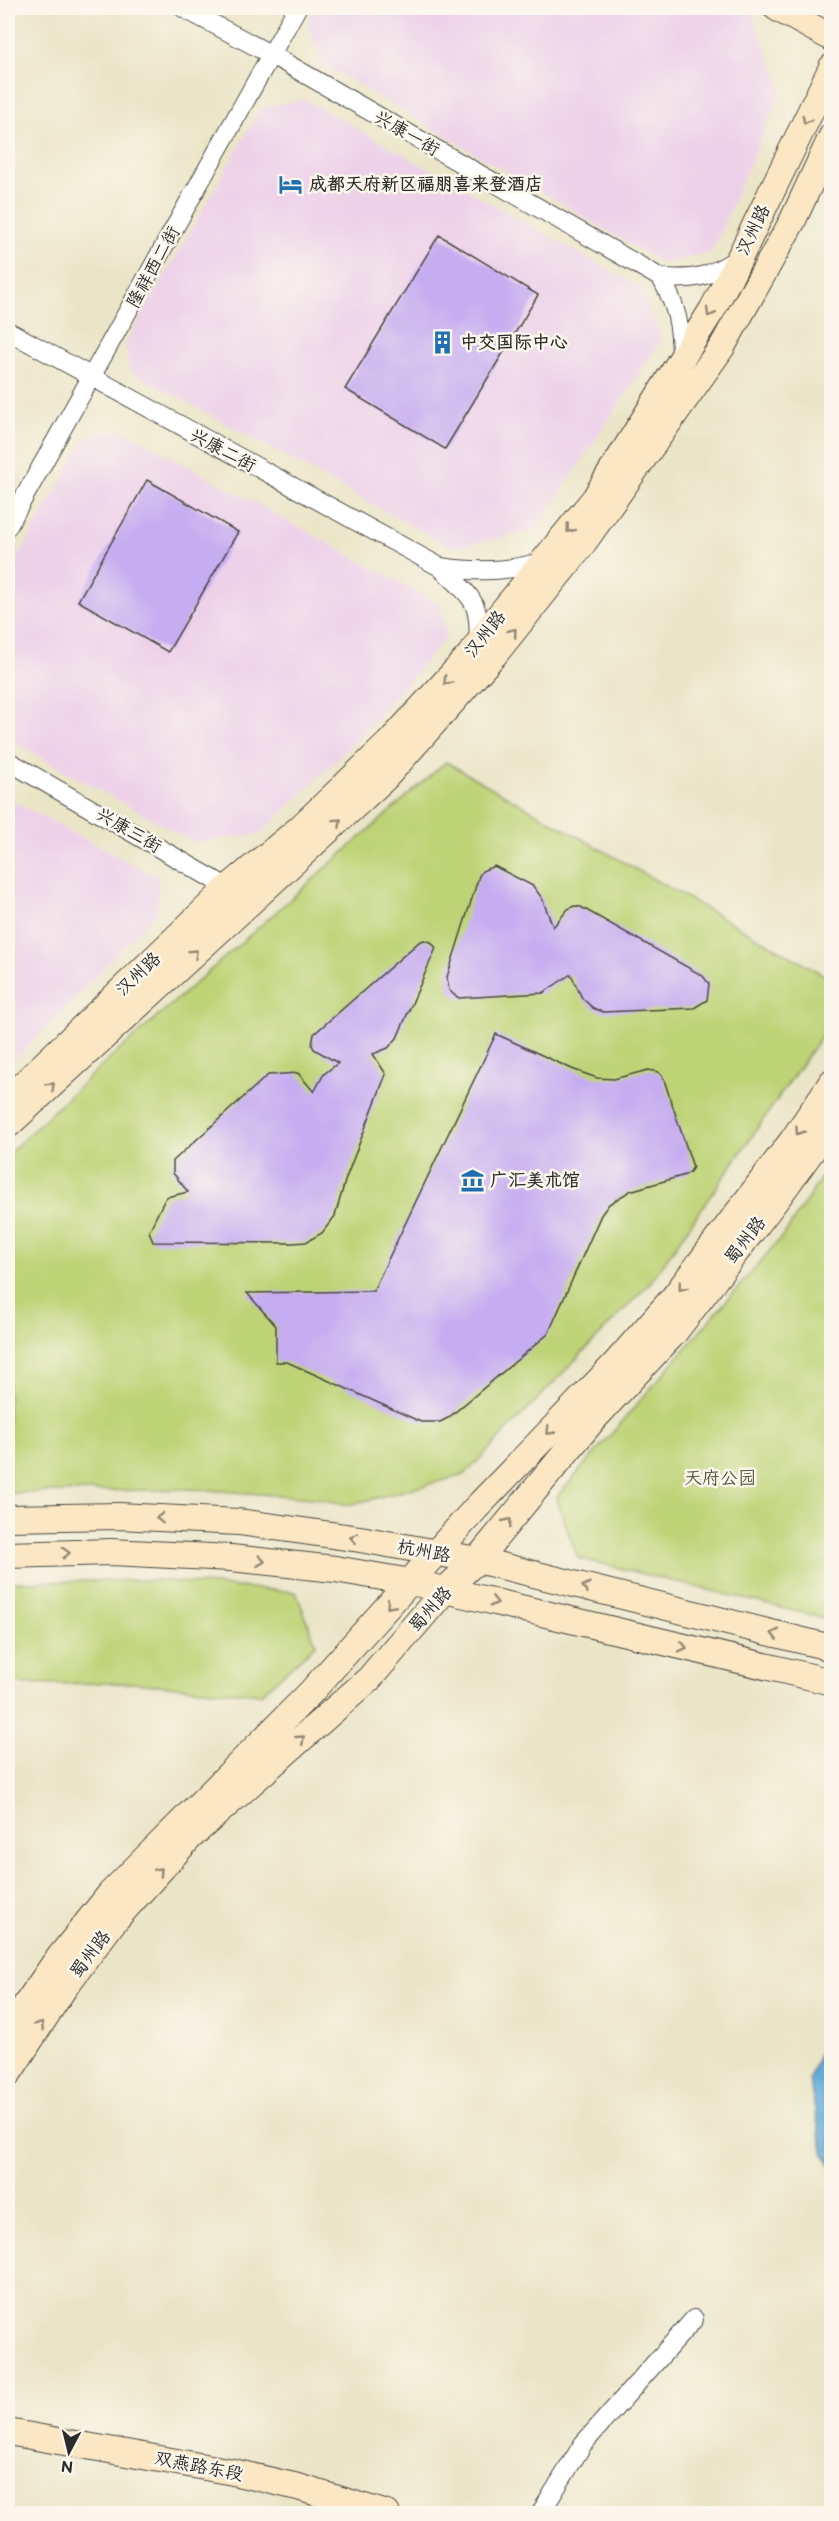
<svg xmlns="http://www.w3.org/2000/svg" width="839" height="2521" font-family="'Balsamiq Sans','LXGW WenKai TC',sans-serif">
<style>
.built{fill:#edd1e9}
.green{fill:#bed376;stroke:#747f50;stroke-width:1.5}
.water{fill:#64abda;stroke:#486b82;stroke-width:1.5}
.building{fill:#c6acf0}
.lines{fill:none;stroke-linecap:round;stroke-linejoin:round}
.street-casing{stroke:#484742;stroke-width:20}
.secondary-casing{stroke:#484742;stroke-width:28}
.street{stroke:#fff;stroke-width:18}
.secondary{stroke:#fbe7c3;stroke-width:26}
.oneway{stroke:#938977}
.labels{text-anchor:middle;stroke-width:5;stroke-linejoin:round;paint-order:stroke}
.street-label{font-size:18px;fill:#2b2b2b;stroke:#fbf7ec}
.poi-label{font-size:18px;font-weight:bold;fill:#2b2b2b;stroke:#fbf7ec;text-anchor:start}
.park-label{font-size:18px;fill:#50553e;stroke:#fbf7ec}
</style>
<rect width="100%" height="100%" fill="#fbf7ec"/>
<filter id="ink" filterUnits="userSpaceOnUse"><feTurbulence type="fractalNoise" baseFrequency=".0167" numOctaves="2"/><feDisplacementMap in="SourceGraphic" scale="12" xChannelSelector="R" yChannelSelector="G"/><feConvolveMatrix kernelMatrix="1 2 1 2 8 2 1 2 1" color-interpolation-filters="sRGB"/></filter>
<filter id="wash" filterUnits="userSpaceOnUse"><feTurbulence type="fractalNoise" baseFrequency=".008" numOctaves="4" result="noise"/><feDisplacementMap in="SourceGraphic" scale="24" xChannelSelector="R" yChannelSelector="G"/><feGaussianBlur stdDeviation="1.35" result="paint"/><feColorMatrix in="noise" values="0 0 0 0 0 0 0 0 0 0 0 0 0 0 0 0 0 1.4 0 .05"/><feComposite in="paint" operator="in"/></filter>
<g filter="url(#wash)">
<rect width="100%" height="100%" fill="#ebe5c7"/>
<path class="built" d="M314 8H742L752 13 782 89 712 251 664 264 321 63 307 20Z
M305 99 639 287 662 339 536 530 452 548 130 371 125 345 261 108Z
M122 430 439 604 447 636 363 734 260 834 193 842 8 739V574L87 436Z
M8 799 158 877V911L8 1067Z"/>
<path class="green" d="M446 762 831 979V1022L650 1283 464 1475 349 1505 314 1498 194 1489 8 1493V1154L88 1078Z
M831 1163V1620L578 1558 556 1498 786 1232Z
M155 1580 296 1592 316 1644 261 1694 133 1683 8 1684V1582Z"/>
<path class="water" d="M831 2023V2166L824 2155 809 2079Z"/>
<g id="blocks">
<path class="building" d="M439 235 538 295 445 449 345 389Z
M147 480 238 532 168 652 78 601Z
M494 866 533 886 542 898 553 927 568 909 574 906 581 907 703 976 709 984 707 1000 694 1008 603 1012 593 1008 582 998 571 974 543 993 459 998 454 995 449 990 447 977 479 876 482 871Z
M424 940 431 942 436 948 397 1038 388 1048 373 1054 386 1074 346 1178 335 1216 322 1233 306 1242 293 1243 153 1242 149 1231 165 1199 167 1197 188 1192 173 1173V1161L268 1075 298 1073 314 1092 324 1074 338 1063 314 1049 312 1045 314 1034 419 942Z
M496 1034 572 1069 597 1078 614 1079 648 1070 658 1072 663 1077 693 1167 690 1172 685 1175 630 1191 609 1204 601 1215 548 1334 448 1418 440 1422H421L287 1362H276V1326L247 1293 373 1291Z"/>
</g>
</g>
<g filter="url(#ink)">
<use href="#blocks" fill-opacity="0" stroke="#484742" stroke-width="1.5"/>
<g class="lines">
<defs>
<path id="street" d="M183 8 270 54 661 278C697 280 709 277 738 258
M661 278C677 307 681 326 681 359
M8 331 440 567C468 594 482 600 478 642
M8 526 297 8
M440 567C474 572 513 572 545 560
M8 761 237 893
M540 2514 583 2444 694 2319"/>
<path id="secondary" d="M777 8 832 38
M8 1099 229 887 299 829 389 743 470 655 497 618 595 498 712 310 734 269 832 67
M8 1125 385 778 494 655 579 549 722 347 792 222 832 136
M8 1518 119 1516 239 1522 360 1539 477 1560 832 1648
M8 1555 111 1552 231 1558 335 1569 411 1582 832 1682
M8 2031 54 1964 110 1894 311 1692 476 1508 614 1365 674 1297 792 1141 832 1082
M8 2074 64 1988 114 1921 190 1837 369 1679 445 1590 477 1560 592 1421 674 1333 778 1197 832 1123
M8 2432 233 2472 298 2487 387 2514"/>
</defs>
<use href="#street" class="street-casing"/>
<use href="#secondary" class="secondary-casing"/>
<use href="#street" class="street"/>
<use href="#secondary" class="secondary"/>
</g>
<defs><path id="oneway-chevron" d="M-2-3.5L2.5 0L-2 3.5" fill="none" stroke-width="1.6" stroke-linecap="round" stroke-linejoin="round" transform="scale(1.5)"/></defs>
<g class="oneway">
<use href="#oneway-chevron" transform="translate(806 120) rotate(116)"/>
<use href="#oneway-chevron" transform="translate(710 313) rotate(121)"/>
<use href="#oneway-chevron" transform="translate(570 529) rotate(128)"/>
<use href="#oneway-chevron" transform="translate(513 632) rotate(-51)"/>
<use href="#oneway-chevron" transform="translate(447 681) rotate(133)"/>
<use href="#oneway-chevron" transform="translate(338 822) rotate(-43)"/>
<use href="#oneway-chevron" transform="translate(194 953) rotate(-43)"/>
<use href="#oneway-chevron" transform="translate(51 1086) rotate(-43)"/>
<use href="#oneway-chevron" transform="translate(799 1131) rotate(124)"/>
<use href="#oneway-chevron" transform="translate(682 1287) rotate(128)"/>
<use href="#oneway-chevron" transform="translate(550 1431) rotate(134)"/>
<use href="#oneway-chevron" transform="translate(160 1518) rotate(-178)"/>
<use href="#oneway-chevron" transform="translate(508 1522) rotate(-51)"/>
<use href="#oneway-chevron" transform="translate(354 1538) rotate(-171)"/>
<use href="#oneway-chevron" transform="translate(66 1553) rotate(-2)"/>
<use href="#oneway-chevron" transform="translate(261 1561) rotate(6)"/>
<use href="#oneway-chevron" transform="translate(586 1587) rotate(-166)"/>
<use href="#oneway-chevron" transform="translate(494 1602) rotate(13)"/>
<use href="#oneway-chevron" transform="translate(390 1605) rotate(132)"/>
<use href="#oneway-chevron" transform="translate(775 1634) rotate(-166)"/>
<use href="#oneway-chevron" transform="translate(683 1647) rotate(13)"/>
<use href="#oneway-chevron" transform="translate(301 1739) rotate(-41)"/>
<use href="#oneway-chevron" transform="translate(159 1871) rotate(-48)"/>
<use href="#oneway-chevron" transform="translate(40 2025) rotate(-56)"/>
</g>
</g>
<defs>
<symbol id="hotel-bare" viewBox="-9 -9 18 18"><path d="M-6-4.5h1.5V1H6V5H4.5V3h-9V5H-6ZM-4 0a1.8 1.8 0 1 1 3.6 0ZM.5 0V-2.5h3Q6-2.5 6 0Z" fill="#1f6fb2" stroke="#fbf7ec" stroke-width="2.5" paint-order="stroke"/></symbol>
<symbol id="building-bare" viewBox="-9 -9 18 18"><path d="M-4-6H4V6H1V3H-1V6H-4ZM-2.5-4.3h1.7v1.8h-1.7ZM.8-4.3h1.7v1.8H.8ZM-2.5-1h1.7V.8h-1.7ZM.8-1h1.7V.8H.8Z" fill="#1f6fb2" stroke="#fbf7ec" stroke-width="2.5" paint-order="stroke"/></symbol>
<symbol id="museum-bare" viewBox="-9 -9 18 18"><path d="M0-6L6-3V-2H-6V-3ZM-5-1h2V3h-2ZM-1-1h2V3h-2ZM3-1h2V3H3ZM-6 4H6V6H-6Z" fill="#1f6fb2" stroke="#fbf7ec" stroke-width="2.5" paint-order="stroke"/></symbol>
</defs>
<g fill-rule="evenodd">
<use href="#hotel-bare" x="274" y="168" width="33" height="33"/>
<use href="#building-bare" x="426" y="326" width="33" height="33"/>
<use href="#museum-bare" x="456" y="1164" width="33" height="33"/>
</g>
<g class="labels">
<g class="street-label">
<text transform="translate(407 133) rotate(30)" y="6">兴康一街</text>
<text transform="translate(753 230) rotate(-64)" y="6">汉州路</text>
<text transform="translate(153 267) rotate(-61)" y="6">隆祥西二街</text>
<text transform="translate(223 450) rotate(28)" y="6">兴康二街</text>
<text transform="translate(485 634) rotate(-52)" y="6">汉州路</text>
<text transform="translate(129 830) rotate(30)" y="6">兴康三街</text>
<text transform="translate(138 974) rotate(-44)" y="6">汉州路</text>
<text transform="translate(745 1240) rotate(-52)" y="6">蜀州路</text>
<text transform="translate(424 1551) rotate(11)" y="6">杭州路</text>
<text transform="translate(430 1609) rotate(-48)" y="6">蜀州路</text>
<text transform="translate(90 1954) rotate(-53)" y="6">蜀州路</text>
<text transform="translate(199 2466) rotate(11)" y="6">双燕路东段</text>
</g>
<g class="poi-label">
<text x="309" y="190">成都天府新区福朋喜来登酒店</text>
<text x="460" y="348">中交国际中心</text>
<text x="490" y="1186">广汇美术馆</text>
</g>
<g class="park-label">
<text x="720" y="1484">天府公园</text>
</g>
</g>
<rect width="839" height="2521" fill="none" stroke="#fbf7ec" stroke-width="30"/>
<g transform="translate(69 2452) rotate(187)" stroke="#fbf7ec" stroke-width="4.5" paint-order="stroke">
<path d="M0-4.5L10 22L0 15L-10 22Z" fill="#2b2b2b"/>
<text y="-9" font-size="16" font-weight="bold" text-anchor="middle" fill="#2b2b2b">N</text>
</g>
</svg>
